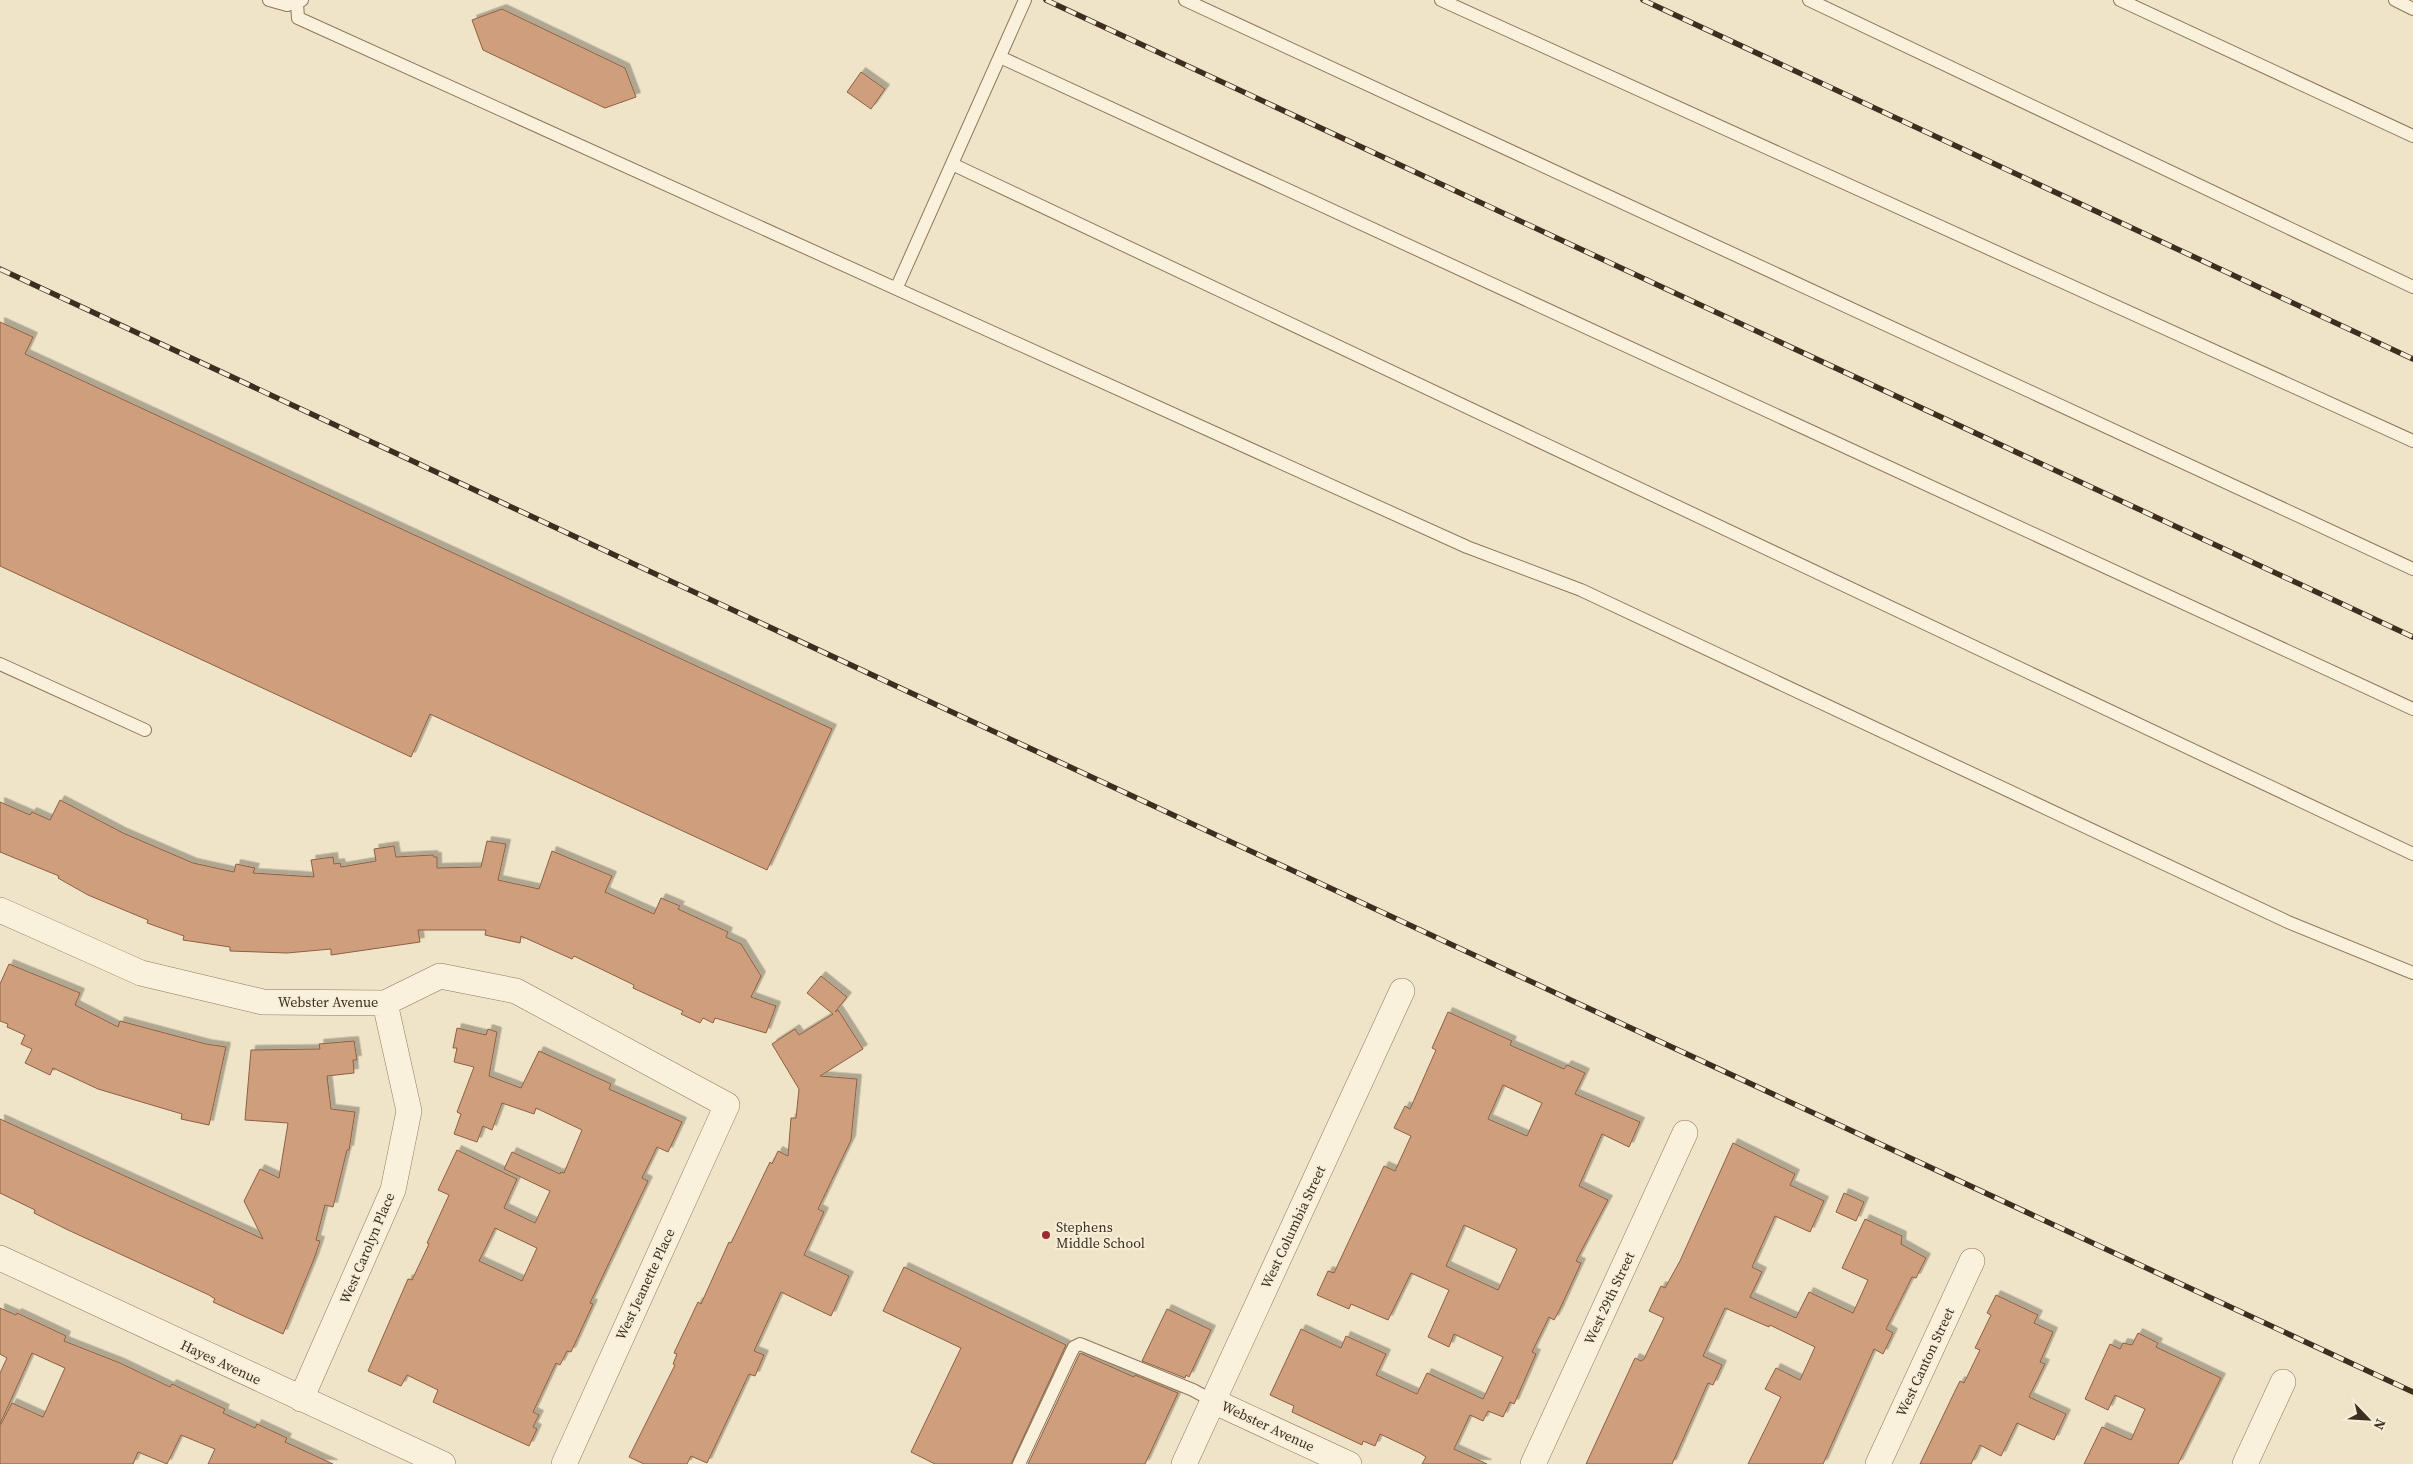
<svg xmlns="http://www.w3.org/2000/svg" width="2413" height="1464" font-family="'Source Serif 4',serif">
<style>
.building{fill:#cf9f7d;stroke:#8d5f41;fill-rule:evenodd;filter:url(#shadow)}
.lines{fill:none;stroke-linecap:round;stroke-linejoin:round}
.service-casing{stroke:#8d765c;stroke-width:14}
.minor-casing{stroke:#8d765c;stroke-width:26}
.service{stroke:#faf1dc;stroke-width:12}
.minor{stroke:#faf1dc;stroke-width:25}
.rail-casing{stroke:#3d2e20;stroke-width:5.5}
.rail{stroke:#f7eed8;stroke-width:4;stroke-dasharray:11;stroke-linecap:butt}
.poi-dot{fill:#9e2a2b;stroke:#f7eed8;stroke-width:2}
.labels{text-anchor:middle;stroke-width:4;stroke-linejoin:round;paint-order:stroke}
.street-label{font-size:14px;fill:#3d2e20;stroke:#f7eed8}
.poi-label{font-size:14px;fill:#3d2e20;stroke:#f7eed8;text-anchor:start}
</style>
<defs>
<filter id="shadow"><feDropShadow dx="4.5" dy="-4.5" stdDeviation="0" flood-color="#0004"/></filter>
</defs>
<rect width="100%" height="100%" fill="#f0e4c8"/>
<path class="building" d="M502 9 625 68 636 97 605 108 483 50 472 20Z
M861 72 885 89 871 109 847 92Z
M0 322 33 337 25 354 832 729 767 870 430 714 411 757 0 566Z
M60 800 123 833 193 863 234 872 236 864 255 868 253 873 314 877 311 860 333 857 334 864 340 863 341 867 376 861 374 849 394 846 396 857 433 855 434 857H437V868L481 867 487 841 506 844 498 880 539 889 552 851 612 876 605 892 654 914 661 898 680 906 678 909 728 932 726 937 741 944 761 976 751 997 776 1006 766 1033 715 1018 713 1023 703 1018 700 1023 681 1014 683 1011 633 988 634 985 574 956 572 959 521 936 520 943 485 935 486 930H418L420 942 331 955V949L287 953 230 951V947L183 940 184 936 147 923 148 920 88 895 58 878 59 876 0 852V802L30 815 32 812 50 820Z
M9 964 80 993 75 1005 118 1027 120 1021 206 1044 226 1047 209 1125 181 1119 182 1114 98 1089 53 1068 50 1075 25 1063 32 1049 21 1044 25 1035 7 1027 8 1024 0 1021V984Z
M821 976 847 997 835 1012 838 1010 863 1049 820 1076 857 1079 851 1140 818 1209 824 1212 804 1255 849 1276 831 1316 781 1292 754 1351 764 1355 755 1376 749 1374 707 1463 691 1456 687 1464H644L629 1457 675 1365 673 1364 677 1354 674 1353 698 1302 701 1304 729 1242 731 1243 770 1162 772 1164 778 1151 788 1156 791 1118H796L799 1089 772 1044 795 1029 799 1035 833 1014 807 993Z
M1448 1012 1512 1041 1510 1045 1564 1069 1567 1065 1585 1073 1575 1094 1640 1122 1629 1147 1602 1134 1579 1186 1608 1200 1576 1261 1581 1263 1559 1311 1554 1320 1549 1317 1532 1352 1536 1354 1514 1404 1510 1402 1503 1417 1488 1411 1483 1421 1470 1415 1454 1449 1487 1464H1422L1426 1457 1420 1453 1380 1434 1375 1446 1363 1441 1362 1445 1292 1412 1294 1406 1270 1395 1301 1329 1341 1348 1346 1336 1386 1354 1376 1375 1417 1394 1427 1373 1483 1399 1503 1357 1454 1334 1449 1347 1428 1337 1449 1290 1411 1273 1388 1320 1351 1304 1349 1309 1317 1295 1328 1271 1334 1273 1384 1166 1395 1171 1411 1136 1394 1128 1405 1106 1410 1109 1436 1050 1432 1048ZM1503 1085 1542 1103 1527 1136 1488 1119ZM1464 1225 1517 1249 1498 1290 1446 1266Z
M457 1028 486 1035 488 1029 497 1032 489 1076 521 1088 539 1051 611 1084 609 1089 682 1122 668 1152 657 1147 642 1178 648 1181 590 1303 593 1304 571 1352 567 1351 560 1365 556 1363 533 1412 539 1415 533 1427 537 1429 529 1446 433 1402 438 1390 407 1375 401 1386 368 1371 408 1279 412 1280 429 1244 427 1243 449 1195 438 1190 457 1150 517 1179 504 1208 535 1223 550 1191 504 1169 512 1152 560 1174 561 1172 564 1173 582 1130 536 1108 534 1114 502 1103 492 1130 483 1126 477 1142 454 1134 461 1114 457 1112 474 1067 454 1062 457 1048H453ZM495 1228 537 1248 522 1281 479 1261Z
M354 1041 357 1060H353L354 1073 327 1076 331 1109 355 1112 349 1150H347L333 1207 325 1205 316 1240 320 1241 314 1259 283 1334 213 1302 215 1299 209 1295 68 1230 34 1213 35 1210 0 1193V1119L263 1239 244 1201 260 1169 279 1178 288 1123 245 1120 251 1050 320 1049 319 1044Z
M1733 1143 1795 1174 1790 1185 1824 1201 1810 1232 1775 1216 1752 1267 1762 1272 1750 1297 1796 1318 1809 1292 1853 1313 1868 1280 1842 1268 1865 1219 1902 1236 1901 1244 1926 1258 1916 1278 1912 1277 1886 1329 1893 1333 1883 1354 1874 1349 1823 1464H1748L1781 1397 1765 1389 1776 1368 1800 1380 1815 1347 1770 1325 1769 1327 1725 1308 1703 1356 1722 1365 1713 1385 1708 1383 1672 1464H1586L1635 1358 1641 1361 1644 1359 1664 1318 1649 1311 1661 1286 1665 1288 1680 1261Z
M1844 1193 1864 1202 1856 1221 1836 1212Z
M904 1267 1066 1345 1011 1464H935L911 1452 961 1348 883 1311Z
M1996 1295 2038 1315 2034 1323 2053 1332 2040 1362 2045 1364 2029 1397 2066 1414 2054 1440 2017 1423 2001 1456 1980 1445 1971 1464H1920L1955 1391 1960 1381 1964 1383 1980 1350 1975 1348 1991 1315 1987 1313Z
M0 1308 16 1315 17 1313 62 1334 66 1336 64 1341 120 1363 170 1387 172 1384 225 1409 223 1413 255 1428 257 1424 287 1438 285 1442 333 1464H208L215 1449 181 1435 167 1464 138 1452 133 1464H0V1426L12 1403 43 1417 65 1368 32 1353 0 1424V1373L7 1358 0 1354Z
M1167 1309 1211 1330 1189 1377 1186 1375 1185 1378 1142 1361Z
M2138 1333 2158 1343 2156 1347 2221 1378 2178 1464H2084L2102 1427 2131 1440 2145 1409 2115 1395 2108 1410 2085 1399 2110 1344 2120 1349 2123 1343 2132 1345Z
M1080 1353 1134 1377 1135 1375 1178 1393 1145 1464H1028Z"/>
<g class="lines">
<defs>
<path id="service" d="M269 0 287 5 302 0
M1185 0 2413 569
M1441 0 2413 441
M1809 0 2413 287
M2120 0 2413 136
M2395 0 2413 9
M297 3 298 18 1467 547 1581 590 2288 922 2413 973
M1000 57 2413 709
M952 164 2413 854
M897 287 1025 0
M0 664 145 730
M1019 1464 1070 1355 1074 1347 1080 1344 1193 1390 1213 1401"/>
<path id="minor" d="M0 910 141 973 263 1002 385 1003 440 976 516 991 727 1105 564 1464
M0 1258 443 1464
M301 1399 393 1190 409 1111 385 1003
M1213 1401 1349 1464
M1184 1464 1402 991
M1533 1464 1685 1133
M1878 1464 1972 1261
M2245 1464 2283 1382"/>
</defs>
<use href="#service" class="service-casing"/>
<use href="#minor" class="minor-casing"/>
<use href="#service" class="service"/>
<use href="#minor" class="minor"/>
<defs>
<path id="rail" d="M1046 0 2413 637
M1643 0 2413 359
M0 269 2413 1392"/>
</defs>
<use href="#rail" class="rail-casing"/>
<use href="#rail" class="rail"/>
</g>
<circle class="poi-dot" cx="1046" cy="1235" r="5"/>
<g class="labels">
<g class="street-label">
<text x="328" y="1007">Webster Avenue</text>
<text transform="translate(1293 1227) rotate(-65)" y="5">West Columbia Street</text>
<text transform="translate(367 1248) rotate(-67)" y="5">West Carolyn Place</text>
<text transform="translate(645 1284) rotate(-65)" y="5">West Jeanette Place</text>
<text transform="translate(1609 1298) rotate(-65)" y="5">West 29th Street</text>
<text transform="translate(221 1362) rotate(25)" y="5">Hayes Avenue</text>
<text transform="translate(1925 1362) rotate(-65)" y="5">West Canton Street</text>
<text transform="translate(1268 1426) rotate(25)" y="5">Webster Avenue</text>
</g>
<g class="poi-label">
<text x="1056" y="1232">Stephens<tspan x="1056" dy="16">Middle School</tspan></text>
</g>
</g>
<g transform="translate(2368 1419) rotate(115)" stroke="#f7eed8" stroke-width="4" paint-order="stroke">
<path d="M0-4L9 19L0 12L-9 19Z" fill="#3d2e20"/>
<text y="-8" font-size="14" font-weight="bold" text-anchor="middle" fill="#3d2e20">N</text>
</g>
</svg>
